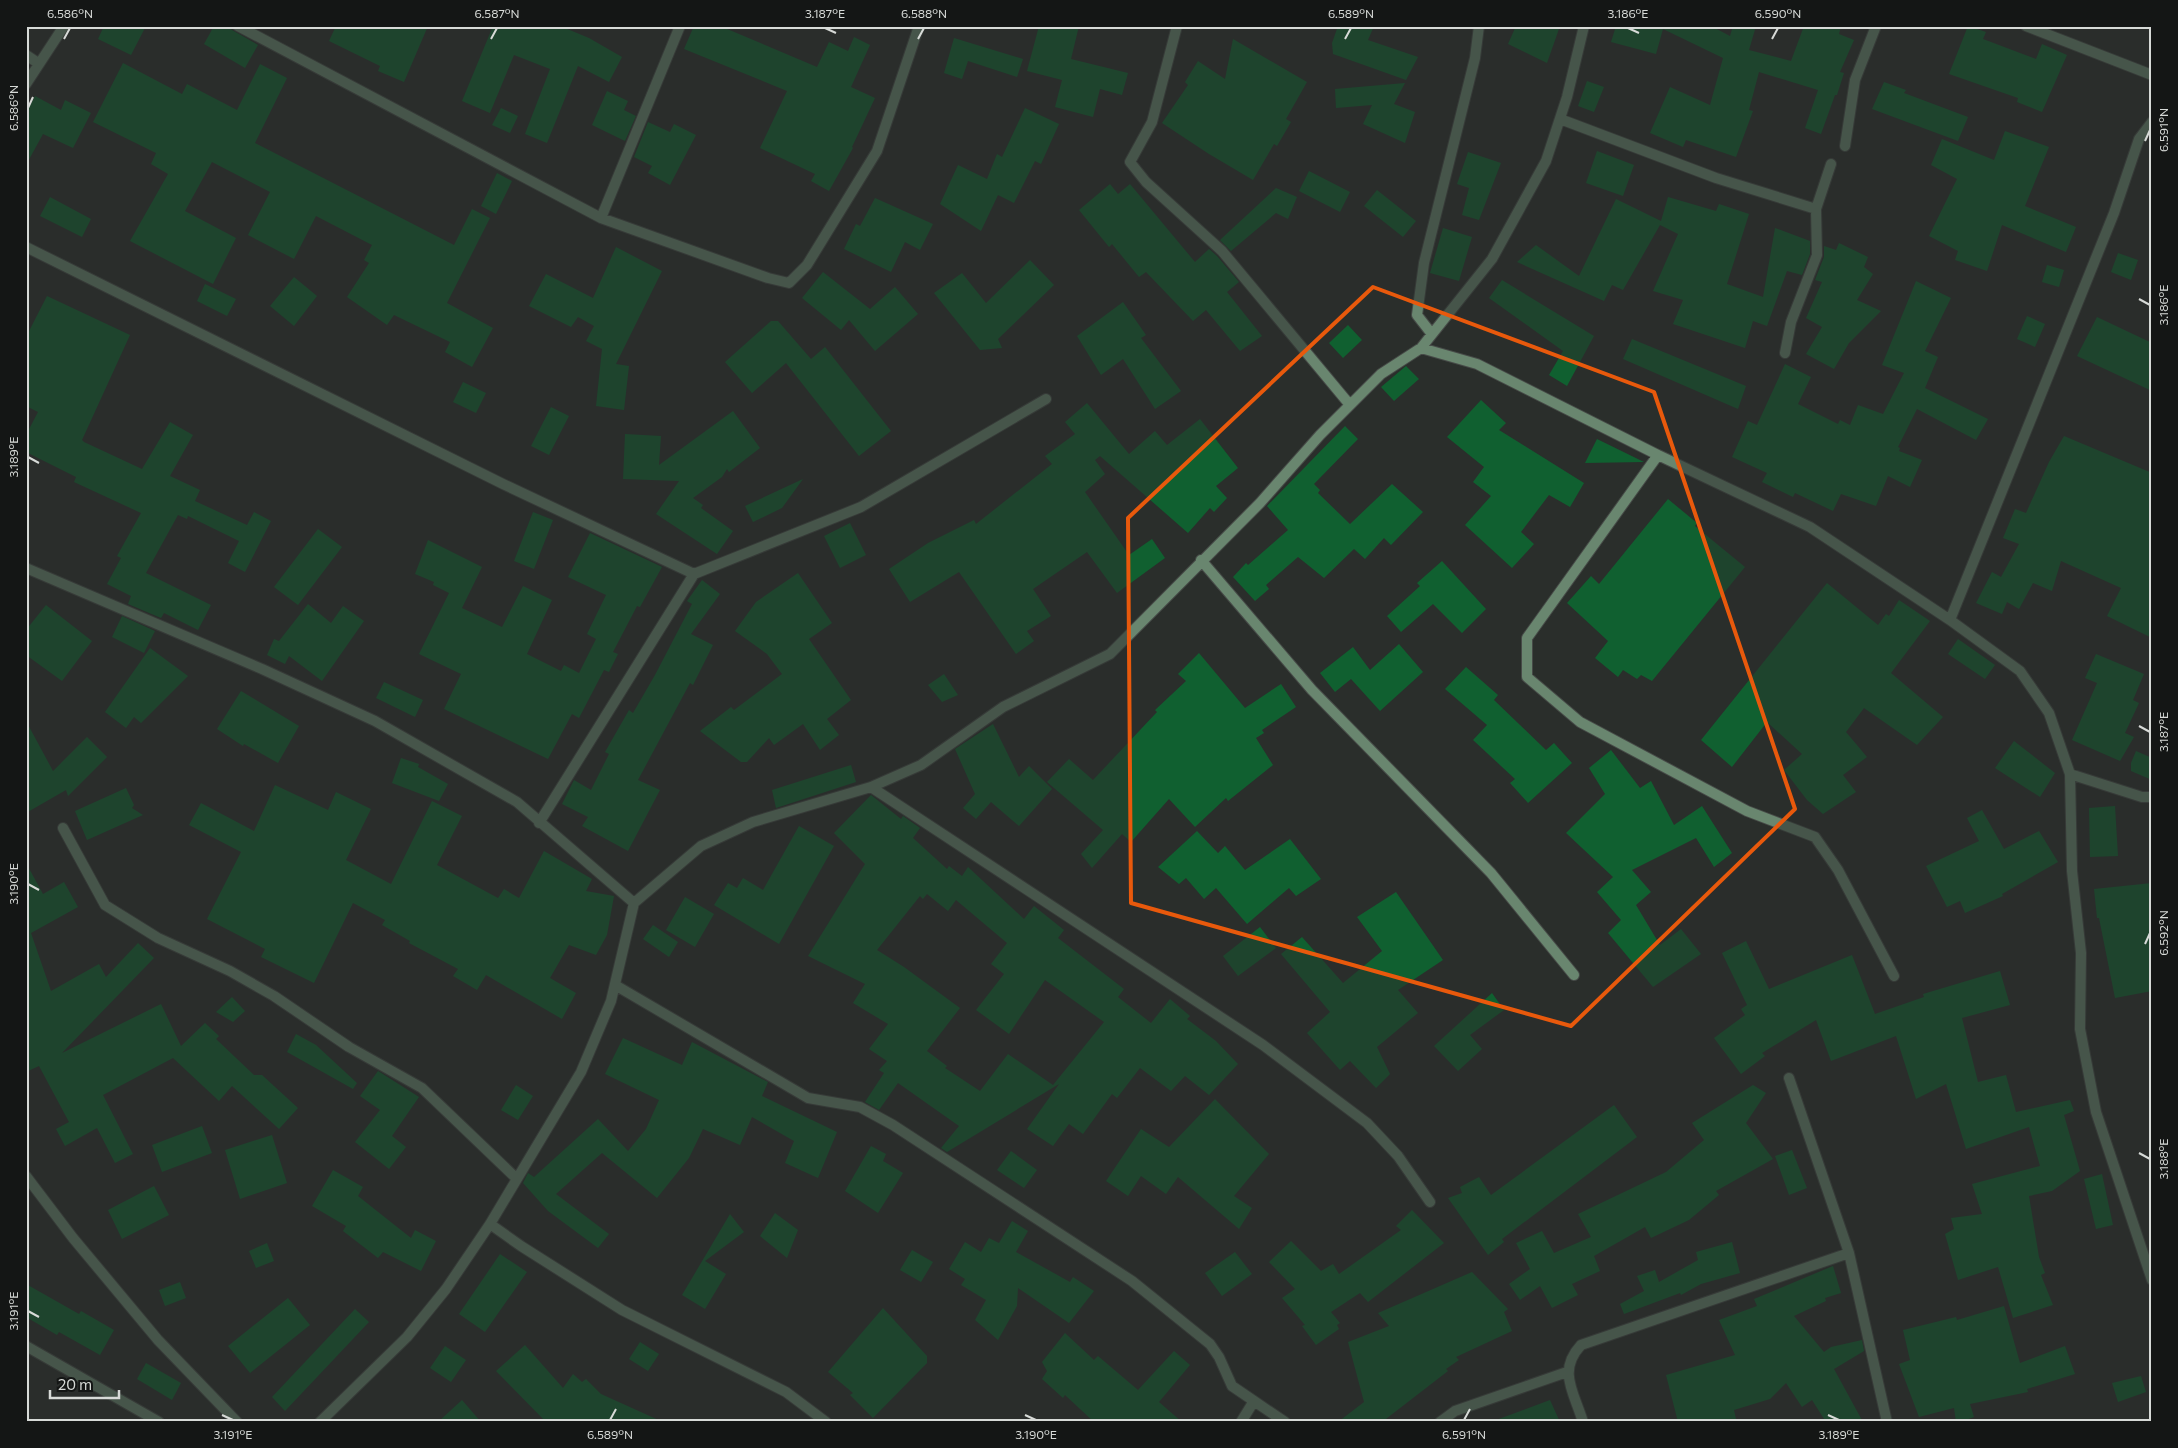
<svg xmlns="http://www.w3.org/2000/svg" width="2178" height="1448" font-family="Commissioner,sans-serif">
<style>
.building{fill:#106030;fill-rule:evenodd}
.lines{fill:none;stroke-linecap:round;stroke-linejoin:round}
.street-casing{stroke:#464a47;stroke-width:12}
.street{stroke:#69866f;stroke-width:10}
.marked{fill:none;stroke:#e8590c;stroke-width:4;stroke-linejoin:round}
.ticks{fill:none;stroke:#d7dad7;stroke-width:2}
.neatline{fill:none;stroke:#d7dad7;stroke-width:2}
.ticks-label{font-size:12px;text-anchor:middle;fill:#d7dad7}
</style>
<rect width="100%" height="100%" fill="#2a2e2b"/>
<path class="building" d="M104 26H146L131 55 98 39Z
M214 26H225L258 45 245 68 204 44Z
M336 26H428L404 82 378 71 380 66 329 41Z
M493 26H560L589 38 622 57 609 82 578 66 547 143 525 134 550 69 514 55 490 113 462 101Z
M694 26H720L817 67 829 42 848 51 854 37 870 45 851 87 875 98 852 147 853 148 829 191 811 181 815 174 760 148 787 91 684 49Z
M1039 26H1079L1071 59 1128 73 1122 95 1100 89 1093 117 1055 107 1062 80 1027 71Z
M1338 26H1374L1368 40 1418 57 1406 80 1333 54 1332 43Z
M1516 26H1560L1547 63 1508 44Z
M1616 26H1711L1730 36 1733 26H1756L1749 50 1791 61 1804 26H1841L1839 34 1854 40 1840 72 1844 73 1837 95H1835L1821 134 1805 128 1818 90 1759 72 1749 110 1753 111 1736 157 1686 140 1683 147 1650 133 1670 87 1710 105 1723 58 1663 29 1656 54 1611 42Z
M1968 26 1986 32 1983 39 2036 59 2042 44 2067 55 2042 112 2017 102 2018 98 1949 74Z
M954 38 1023 59 1017 77 968 61 962 79 944 73Z
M1233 39 1307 82 1286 119 1291 122 1277 146 1274 144 1253 180 1209 154 1162 123 1188 85 1185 82 1198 61 1225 79Z
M123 63 182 94 187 84 237 110 260 64 287 78 255 143 454 245 472 209 490 218 447 303 493 328 472 367 445 352 450 342 394 315 387 325 347 297 369 263 364 260 372 245 316 216 294 259 248 235 270 192 212 162 185 211 236 238 213 284 130 241 168 174 151 164 156 153 93 122Z
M1587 81 1604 87 1594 112 1578 106Z
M1884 82 1906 90 1904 93 1968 117 1958 141 1872 109Z
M1405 83 1394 104 1415 112 1405 143 1363 124 1372 105 1336 108 1335 89Z
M607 91 628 101 624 110 636 116 625 141 592 125Z
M35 96 61 110 65 100 91 113 73 148 43 134 26 165V113Z
M501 108 518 116 510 133 492 125Z
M1025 108 1059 124 1041 164 1035 161 1014 203 998 195 981 231 940 204 958 165 987 179 997 154 1002 157Z
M648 122 670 132 674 124 696 135 670 185 648 173 652 166 634 157Z
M2005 131 2049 147 2025 206 2076 227 2066 252 2002 225 1987 271 1955 260 1958 251 1929 236 1957 179 1931 165 1942 139 1994 160Z
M1597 151 1634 165 1623 196 1586 183Z
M1468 152 1501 163 1479 220 1462 215 1469 188 1457 184Z
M1309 171 1350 192 1340 212 1299 191Z
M497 173 512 181 496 214 481 206Z
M1110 184 1118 194 1130 184 1195 262 1209 249 1217 256 1239 282 1227 292 1262 336 1240 351 1206 310 1193 321 1146 272 1139 277 1112 244 1109 247 1079 210Z
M1276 188 1297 197 1288 219 1276 213 1231 251 1220 240Z
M1377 190 1416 221 1403 237 1364 206Z
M50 197 91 219 82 237 40 216Z
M1668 197 1716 211 1719 204 1749 214 1727 284 1763 297 1775 228 1810 241V254L1802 275 1787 271 1767 326 1753 321 1745 348 1673 324 1683 300 1653 291 1678 234 1660 225 1623 290 1612 285 1604 301 1517 262 1536 245 1579 276 1616 199 1661 221Z
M875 198 933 224 920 250 905 242 891 272 844 249 856 224 860 226Z
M1443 228 1472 237 1459 281 1430 273Z
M1839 243 1868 257 1864 267 1873 274 1857 300 1881 311 1849 343 1834 369 1806 354 1822 327 1806 318 1822 282 1815 280 1824 257V246L1836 250Z
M616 247 662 271 616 364 629 366 624 410 596 406 602 349 586 341 594 326 578 317 571 327 529 306 546 274 593 298Z
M2118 253 2138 260 2131 280 2111 272Z
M1030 260 1054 285 998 339 1002 348 980 350 934 293 962 273 986 303Z
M2047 265 2064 270 2059 287 2042 282Z
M823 272 870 309 895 287 918 314 875 351 849 320 841 330 802 298Z
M294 277 317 296 294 326 270 306Z
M1502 280 1594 336 1567 386 1549 375 1563 351 1489 298Z
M1916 281 1951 298 1925 351 1938 357 1925 388 1988 419 1976 440 1917 409 1898 447 1900 448 1899 451 1922 460 1910 487 1888 476 1876 506 1841 494 1833 511 1795 493 1793 497 1762 482 1767 473 1732 457 1748 421 1757 425 1785 364 1811 377 1798 404 1838 424 1840 420 1850 425 1858 405 1883 414 1904 373 1882 365Z
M205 284 236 299 227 316 197 301Z
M47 296 130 335 82 440 84 442 142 469 170 422 193 435 170 476 200 490 195 501 247 525 254 512 271 521 245 572 228 563 239 541 188 516 187 519 178 515 146 573 211 605 198 630 164 613 161 618 128 604 131 596 107 584 121 558 117 556 141 513 74 482 76 477 26 452V435L38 412 26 406V337Z
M1123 302 1146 335 1141 338 1181 391 1155 409 1123 359 1101 375 1077 336Z
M2027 316 2045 324 2035 347 2017 339Z
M2097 317 2152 343V391L2077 356Z
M771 321H778L811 359 825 347 891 431 859 456 786 363 752 393 725 362Z
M1348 325 1362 340 1343 358 1329 343Z
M1632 339 1746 386 1738 409 1623 359Z
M1406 366 1419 379 1394 401 1381 387Z
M463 382 486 393 476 413 453 402Z
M1481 400 1506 423 1499 430 1584 483 1570 507 1549 495 1521 532 1534 544 1512 568 1465 525 1491 496 1473 482 1484 467 1447 437Z
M1087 403 1129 454 1155 431 1167 445 1200 419 1238 468 1216 486 1227 498 1214 512 1210 508 1188 533 1100 456 1095 460 1105 474 1085 492 1129 555 1152 539 1165 558 1117 593 1087 552 1033 589 1051 616 1027 631 1034 641 1016 654 959 572 910 602 889 569 928 543 974 520 976 524 1052 464 1045 456 1075 434 1065 422Z
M551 407 569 416 549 455 531 446Z
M733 411 760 448 729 472 727 469 722 477 693 498 703 505 701 508 733 531 717 554 656 514 679 481 623 479 625 434 661 436 659 465Z
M1345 426 1358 439 1314 484 1320 490 1318 493 1350 524 1392 484 1423 512 1391 545 1384 538 1365 559 1354 549 1324 578 1298 557 1266 585 1269 589 1255 601 1233 577 1246 563 1248 565 1288 530 1267 506Z
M2064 436 2152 473V638L2107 616 2121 588 2061 561 2052 591 2033 583 2019 609 2007 602 2002 614 1976 603 1992 572 2001 577 2019 544 2003 538 2015 509 2026 513 2049 462Z
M1597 439 1644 462 1585 463Z
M803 479 782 508 753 522 745 506Z
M1668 499 1697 523 1695 526 1745 567 1652 681 1641 675 1637 679 1623 670 1618 677 1595 658 1608 641 1567 603 1591 576 1599 584Z
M533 512 553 520 534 569 514 561Z
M850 523 866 555 840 568 824 536Z
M318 529 342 547 298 605 274 587Z
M590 533 662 567 640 607 637 606 613 652 618 654 609 672 604 670 579 718 572 714 548 759 444 709 461 674 419 654 449 593 433 585 434 582 415 574 428 540 482 567 462 608 502 627 523 586 552 600 527 654 561 671 564 665 579 673 596 639 587 634 606 595 568 577Z
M1442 561 1486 609 1462 633 1433 604 1401 632 1387 616 1420 586 1417 583Z
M798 573 832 623 809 639 851 700 827 719 839 735 820 750 803 724 774 745 769 738 747 762H741L700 731 731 707 734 710 782 674 767 654 735 631 756 602Z
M702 580 720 594 691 634 713 645 693 685 690 683 638 780 660 790 628 851 582 826 588 817 562 804 574 780 591 790 609 754 605 752 629 710 633 713 655 675 692 604 687 601Z
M1827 583 1878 625 1886 614 1889 616 1899 600 1930 621 1891 673 1943 717 1917 745 1864 708 1846 732 1867 757 1843 775 1856 792 1823 814 1807 800 1784 770 1802 754 1767 722 1732 767 1701 740Z
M308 604 331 623 343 606 364 621 322 681 289 656 285 664 267 655 274 639 279 641Z
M46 605 92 641 62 681 26 655V630Z
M122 616 155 631 144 653 112 637Z
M1958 639 1995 665 1985 679 1948 654Z
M1399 644 1423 672 1380 711 1351 679 1335 692 1320 673 1353 647 1370 670Z
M150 648 188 676 141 723 134 717 126 728 105 712Z
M1199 653 1245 708 1281 684 1296 707 1262 730 1264 733 1256 738 1273 765 1228 801 1226 798 1195 827 1169 799 1131 842 1122 834 1092 868 1081 854 1103 830 1047 782 1069 759 1093 780 1157 712 1155 710 1186 681 1178 674Z
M2096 654 2144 674 2133 700 2139 703 2125 733 2134 737 2120 761 2072 740 2097 683 2085 678Z
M1466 667 1498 695 1494 700 1546 750 1554 743 1572 763 1528 803 1510 783 1515 779 1473 740 1487 725 1445 689Z
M944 674 958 695 942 702 928 685Z
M384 682 423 700 415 717 376 698Z
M241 691 299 726 278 763 244 744 243 746 217 729Z
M26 721 53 771 87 737 107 757 68 796 66 790 26 813Z
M993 724 1019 777 1029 766 1052 789 1019 826 991 802 976 819 963 808 975 794 955 749Z
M2014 741 2055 773 2040 797 1995 768Z
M1611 750 1640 788 1651 781 1674 825 1702 806 1732 853 1714 867 1696 838 1632 870 1651 892 1636 905 1660 945 1681 929 1701 954 1653 987 1608 933 1621 920 1597 892 1613 877 1566 833 1605 794 1589 768Z
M2136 751 2152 758V780L2131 771V763Z
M401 758 419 764 418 767 448 784 439 801 392 783Z
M851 765 856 782 776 808 772 790Z
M275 785 328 810 336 792 371 809 346 860 391 884 432 801 462 816 437 865 498 898 504 889 519 898 544 851 592 879 586 891 614 896 607 935 596 955 569 945 550 978 576 993 562 1019 486 975 477 990 453 976 458 969 409 943 410 941 382 925 385 920 353 903 314 983 261 957 265 949 207 919 241 852 189 825 201 803 254 831Z
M126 788 134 805 132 808 143 815 87 840 75 811Z
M871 795 901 819 903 816 920 828 913 838 947 869 949 866 962 876 968 867 1024 919 1034 906 1064 930 1058 938 1124 989 1118 997 1151 1023 1170 999 1190 1016 1187 1019 1216 1041 1238 1064 1209 1095 1185 1076 1171 1091 1140 1068 1117 1098 1112 1094 1083 1134 1069 1124 1053 1146 1027 1129 1059 1084 947 1152 941 1148 959 1126 898 1083 879 1110 865 1102 884 1073 879 1070 887 1061 869 1049 888 1024 853 1003 865 984 808 956 865 864 834 833ZM927 894 948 911 956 900 1007 943 991 964 1004 974 976 1010 1009 1034 1045 980 1104 1022 1053 1085 1008 1054 980 1091 945 1068 947 1066 927 1051 960 1008 904 967 877 950 920 896 923 899Z
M2115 806 2118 856 2090 857 2089 808Z
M1982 810 2004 849 2039 831 2058 862 2002 894 2003 896 1965 913 1960 901 1947 907 1926 866 1979 841 1967 818Z
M799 826 834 846 779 944 714 905 728 883 737 888 743 878 763 890Z
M1197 831 1218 853 1225 846 1245 870 1290 839 1321 879 1296 896 1289 888 1247 924 1216 888 1204 899 1186 878 1179 884 1158 867Z
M26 863 43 894 64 882 78 907 31 933 51 991 99 964 106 977 138 943 154 958 62 1053 161 1004 181 1046 205 1023 219 1036 216 1039 254 1075H262L298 1108 279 1129 232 1086 219 1101 173 1058 103 1095 133 1154 115 1163 97 1128 65 1146 56 1129 69 1122 39 1066 26 1072Z
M2152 883V991L2115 998 2099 918H2097L2094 889Z
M1396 892 1443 960 1398 990 1418 1013 1377 1047 1390 1074 1376 1088 1350 1061 1340 1070 1307 1033 1330 1012 1281 954 1302 937 1343 983 1382 951 1357 917Z
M685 897 714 914 695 947 666 930Z
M653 925 678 942 669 957 643 939Z
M1260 927 1276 948 1238 976 1223 956Z
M1746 941 1769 989 1852 955 1875 1014 1924 997 1923 994 2000 971 2010 1005 1962 1018 1978 1082 2006 1075 2016 1112 2070 1100 2074 1111 2064 1115 2080 1171 2052 1191 2029 1196 2039 1257 2045 1273 2041 1275 2053 1305 2013 1318 1998 1267 1958 1280 1945 1234 1954 1229 1951 1218 1982 1214 1972 1184 2040 1166 2029 1127 1966 1149 1946 1084 1916 1099 1896 1036 1831 1061 1816 1020 1762 1053 1765 1056 1741 1074 1714 1038 1745 1015 1741 1009 1747 1005 1722 953Z
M1492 993 1504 1010 1470 1035 1482 1049 1458 1071 1434 1046Z
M232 997 245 1011 233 1022 216 1012Z
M296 1034 316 1045 357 1083 353 1089 287 1052Z
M623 1038 682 1065 692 1042 768 1082 762 1096 837 1132 818 1178 785 1163 794 1141 752 1117 740 1145 703 1129 689 1158 657 1198 602 1153 556 1194 609 1234 598 1248 548 1211 523 1183 528 1173 534 1177 598 1119 628 1151 646 1129 659 1100 605 1074Z
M378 1071 419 1097 392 1136 406 1147 389 1169 355 1142 380 1110 360 1096Z
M516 1085 533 1096 518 1120 501 1110Z
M1753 1085 1766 1093 1746 1123 1773 1159 1716 1191 1719 1195 1689 1220 1651 1238 1645 1227 1594 1256 1600 1271 1572 1284 1578 1295 1552 1308 1540 1286 1520 1300 1509 1284 1530 1269 1516 1243 1542 1231 1554 1253 1591 1237 1578 1214 1666 1172 1704 1140 1692 1123Z
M1215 1099 1269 1154 1234 1196 1252 1208 1239 1229 1178 1177 1166 1194 1141 1176 1128 1196 1106 1181 1141 1129 1169 1147Z
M1614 1105 1637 1137 1502 1239 1504 1242 1488 1255 1448 1198 1462 1193 1460 1187 1479 1177 1491 1195Z
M202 1126 212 1153 162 1172 152 1145Z
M272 1135 287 1183 240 1199 225 1150Z
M871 1146 886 1154 883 1161 903 1173 878 1213 845 1191Z
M1792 1150 1807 1188 1789 1195 1775 1156Z
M1011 1151 1037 1170 1024 1188 997 1170Z
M333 1170 363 1187 358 1196 411 1238 415 1230 436 1241 421 1271 383 1252 378 1258 343 1231 346 1226 312 1206Z
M2102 1174 2113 1225 2096 1229 2084 1179Z
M154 1186 169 1215 122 1239 108 1210Z
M1412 1210 1444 1243 1368 1302 1360 1293 1331 1312 1340 1323 1337 1325 1339 1329 1316 1345 1302 1326 1305 1325 1282 1298 1295 1289 1269 1262 1291 1241 1321 1271 1333 1264 1339 1274 1401 1230 1396 1226Z
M775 1213 798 1230 787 1258 760 1236Z
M730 1214 744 1232 705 1261 726 1274 705 1309 682 1295Z
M1012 1221 1028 1231 1016 1252 1070 1282 1073 1277 1094 1291 1069 1323 1018 1288 1017 1306 998 1340 975 1320 986 1300 961 1285 965 1279 949 1269 965 1242 981 1252 989 1238 999 1243Z
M1732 1242 1740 1273 1701 1284 1681 1295 1680 1293 1624 1314 1620 1304 1644 1291 1637 1276 1655 1270 1659 1282 1698 1260 1696 1252Z
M267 1243 274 1261 256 1268 249 1251Z
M912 1250 933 1262 921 1282 900 1270Z
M1235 1252 1252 1274 1222 1296 1205 1273Z
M500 1254 527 1272 485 1332 459 1314Z
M1833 1266 1841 1293 1825 1298 1826 1301 1794 1316 1824 1352 1831 1347 1862 1340 1864 1351 1834 1369 1863 1422H1826L1812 1400 1802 1407 1786 1383 1770 1399 1734 1410 1736 1419 1727 1422H1678L1666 1375 1735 1355 1719 1320 1757 1306 1754 1299Z
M1472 1272 1508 1309 1504 1312 1512 1331 1456 1357 1459 1360 1446 1369 1448 1371 1382 1422H1338L1364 1402 1348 1342 1389 1326 1378 1313Z
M180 1282 186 1298 165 1306 159 1290Z
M26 1284 79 1314 81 1311 114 1330 100 1355 59 1332 57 1335 26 1317Z
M288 1298 310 1325 250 1373 228 1346Z
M2004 1306 2020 1363 2065 1346 2075 1374 2027 1389 2028 1392 1970 1404 1974 1417 1960 1422H1956L1954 1408 1919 1417 1899 1364 1910 1360 1903 1330 1956 1317 1957 1320Z
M883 1308 927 1356V1363L873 1418 850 1395 853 1393 828 1372Z
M355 1309 369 1322 285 1411 272 1397Z
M1065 1333 1094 1360 1098 1356 1138 1390 1174 1351 1190 1365 1159 1402 1182 1422H1094L1065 1395 1063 1398 1042 1379 1047 1371 1042 1362Z
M640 1342 659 1354 648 1371 629 1359Z
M525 1345 563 1388 573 1374 582 1382 586 1379 601 1394 663 1422H546L496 1371Z
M445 1346 466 1360 451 1382 430 1368Z
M146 1363 181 1383 172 1400 137 1379Z
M2141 1376 2146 1392 2118 1402 2112 1383Z
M462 1400 481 1422H438Z
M1550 1400 1560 1422H1496V1420Z"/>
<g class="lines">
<defs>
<path id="street" d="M238 26 601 218 768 278 789 283 807 265 877 151 919 26
M1177 26 1152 122 1130 162 1146 182 1222 251 1350 405
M2026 26 2152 75
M26 55 38 63
M26 84 64 26
M1560 119 1716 178 1816 209
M1845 146 1855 80 1876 26
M601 218 680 26
M26 247 503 484 694 574
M1431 333 1417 315 1424 263 1475 58 1479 26
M1421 348 1477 364 1658 455 1810 527 1950 620 2020 671 2049 713 2070 774 2072 871 2081 953 2080 1029 2096 1112 2152 1280
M1785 353 1791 322 1817 255 1816 209 1831 164
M1658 455 1527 638V677L1580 722 1747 811 1815 837 1838 870 1894 976
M1201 560 1312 690 1491 873 1574 975
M26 568 262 669 375 721 517 802 634 903
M1950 620 2114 213 2139 139 2152 122
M2070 774 2142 797H2152
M871 787 1263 1045 1367 1123 1398 1156 1430 1202
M539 823 694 574 861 507 1046 399
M63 828 105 905 158 938 230 971 274 996 349 1047 422 1088 516 1178
M615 985 808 1098 860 1107 893 1125 1132 1281 1210 1344 1219 1357 1232 1386 1254 1401 1241 1422
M1789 1078 1849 1253 1887 1422
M26 1176 73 1238 158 1340 237 1422
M490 1224 521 1246 622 1310 786 1392 826 1422
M26 1346 159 1422
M1254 1401 1285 1422
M320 1422 407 1337 446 1289 490 1224 581 1072 611 1001 634 903 701 846 753 822 871 787 921 765 1003 707 1110 654 1260 503 1320 435 1381 374 1421 348 1492 259 1546 161 1567 97 1584 26
M1440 1422 1455 1411 1567 1372
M1583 1422C1574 1392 1557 1371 1581 1345L1849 1253"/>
</defs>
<use href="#street" class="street-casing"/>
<use href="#street" class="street"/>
</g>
<path d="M0 0H2178V1448H0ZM1373 287 1654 392 1795 809 1571 1026 1131 903 1128 518Z" fill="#2a2e2b" fill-opacity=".55" fill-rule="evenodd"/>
<path class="marked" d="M1373 287 1654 392 1795 809 1571 1026 1131 903 1128 518Z"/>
<path class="ticks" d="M825 28 836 33M1628 28 1639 33M64 39 70 28M491 39 497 28M918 39 924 28M1345 39 1351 28M1772 39 1778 28M28 108 33 97M2145 141 2150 130M2139 299 2150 305M28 457 39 463M2139 726 2150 732M28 884 39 890M2145 944 2150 933M2139 1153 2150 1159M28 1311 39 1317M222 1415 233 1420M1025 1415 1036 1420M1828 1415 1839 1420M610 1420 616 1409M1464 1420 1470 1409"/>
<rect width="2178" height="1448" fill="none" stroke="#141615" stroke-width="55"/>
<path d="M50 1390v8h69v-8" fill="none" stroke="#d7dad7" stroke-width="2.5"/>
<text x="58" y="1390" font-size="15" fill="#d7dad7" stroke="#141615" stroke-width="4" paint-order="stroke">20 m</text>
<rect x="28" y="28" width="2122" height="1392" class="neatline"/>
<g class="ticks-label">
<text x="70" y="18">6.586°N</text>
<text x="497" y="18">6.587°N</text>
<text x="825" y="18">3.187°E</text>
<text x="924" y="18">6.588°N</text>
<text x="1351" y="18">6.589°N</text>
<text x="1628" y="18">3.186°E</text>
<text x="1778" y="18">6.590°N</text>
<text transform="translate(14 108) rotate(-90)" y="4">6.586°N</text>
<text transform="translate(2164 130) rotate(-90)" y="4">6.591°N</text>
<text transform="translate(2164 305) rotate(-90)" y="4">3.186°E</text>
<text transform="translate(14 457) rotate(-90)" y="4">3.189°E</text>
<text transform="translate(2164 732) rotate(-90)" y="4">3.187°E</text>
<text transform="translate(14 884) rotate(-90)" y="4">3.190°E</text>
<text transform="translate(2164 933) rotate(-90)" y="4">6.592°N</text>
<text transform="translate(2164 1159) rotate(-90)" y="4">3.188°E</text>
<text transform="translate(14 1311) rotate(-90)" y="4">3.191°E</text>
<text x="233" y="1439">3.191°E</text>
<text x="610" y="1439">6.589°N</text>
<text x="1036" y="1439">3.190°E</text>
<text x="1464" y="1439">6.591°N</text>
<text x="1839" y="1439">3.189°E</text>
</g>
</svg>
